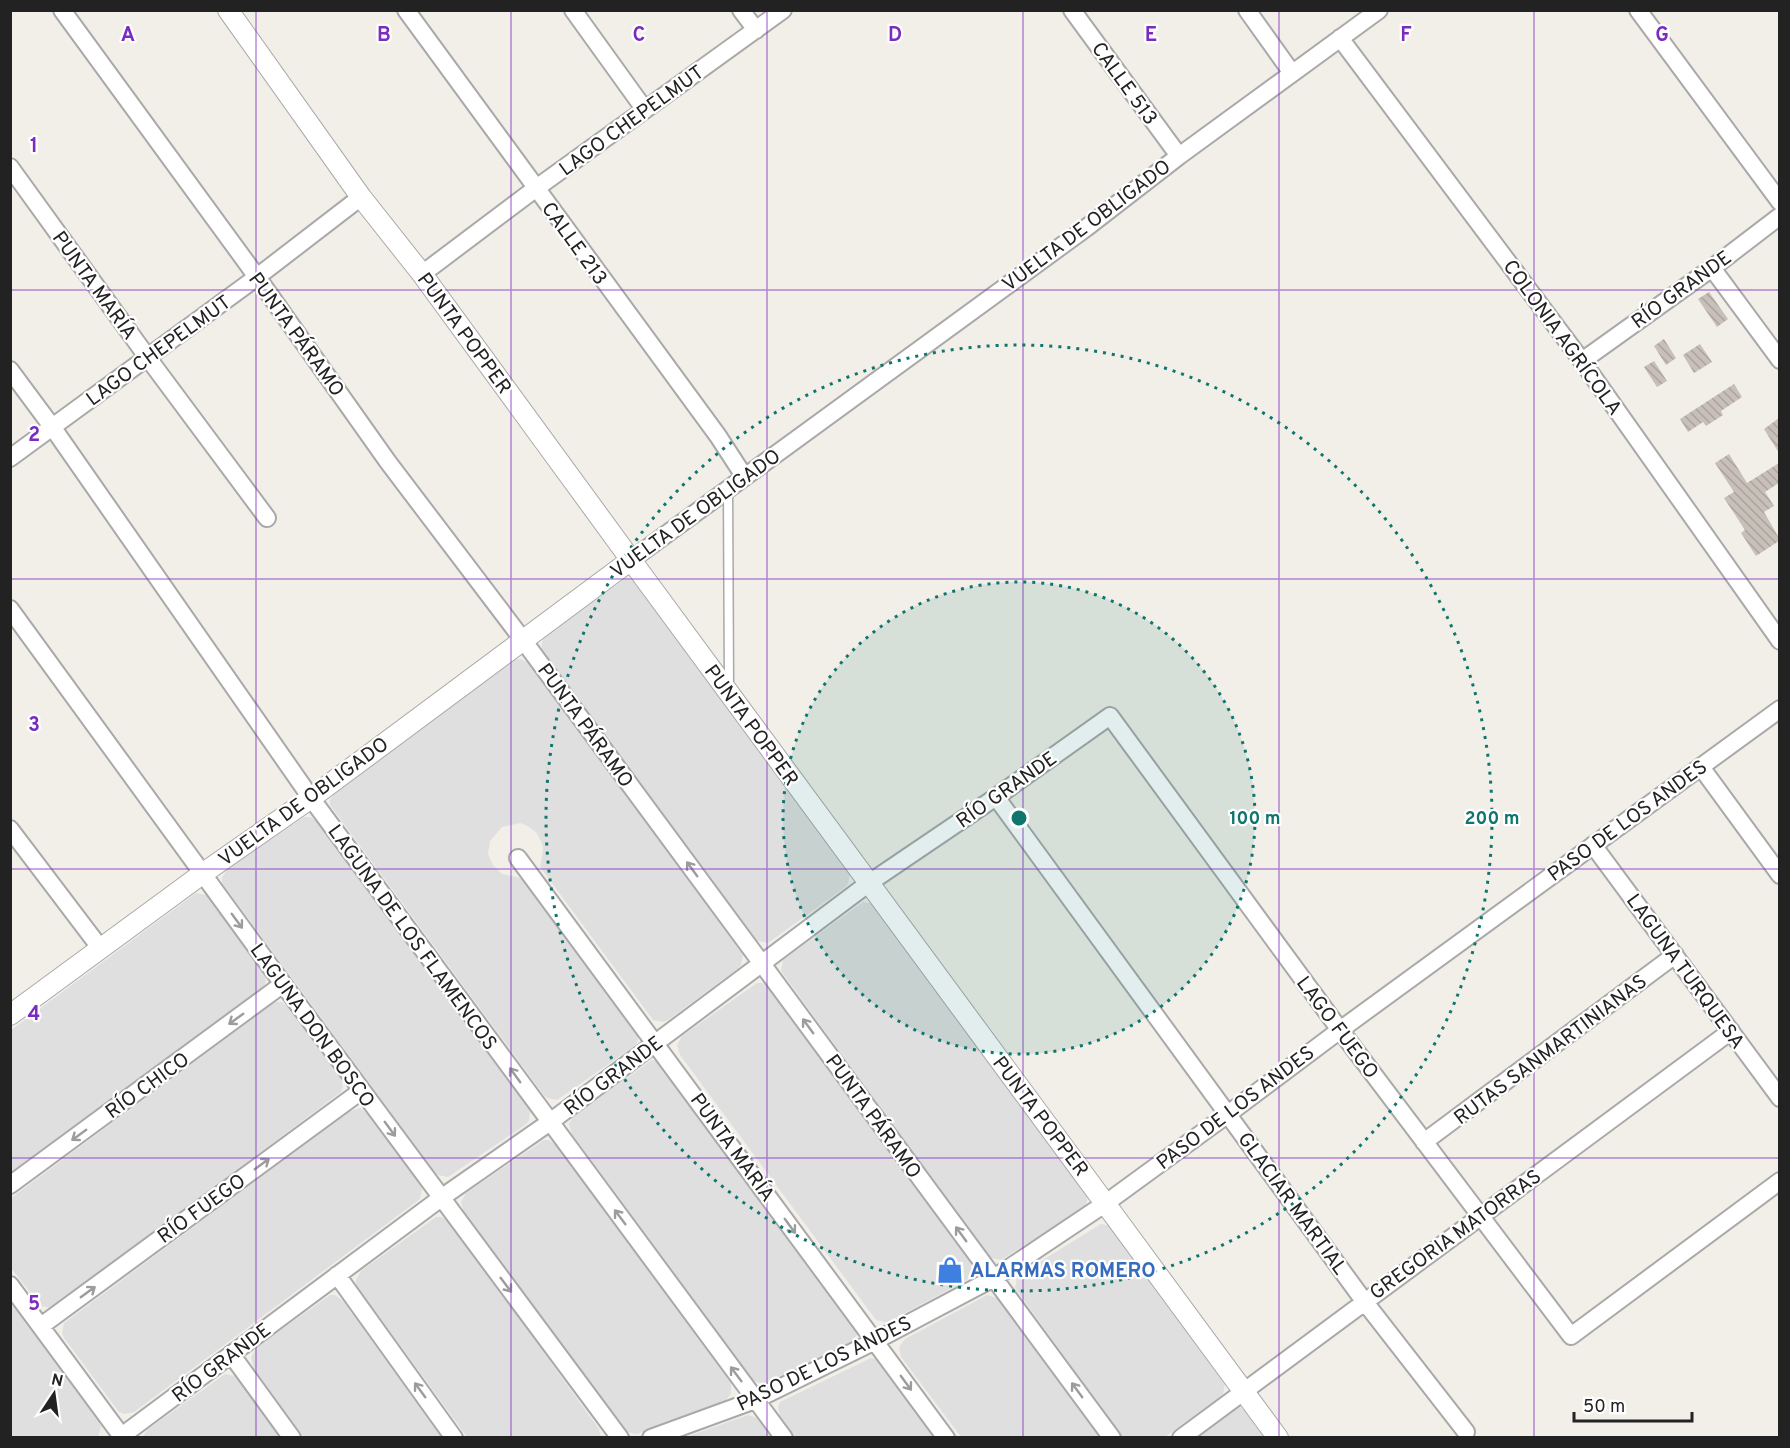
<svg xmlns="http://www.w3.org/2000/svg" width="1790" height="1448" font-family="Overpass,sans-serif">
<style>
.residential{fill:#e0dfdf}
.building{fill:url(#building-back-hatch)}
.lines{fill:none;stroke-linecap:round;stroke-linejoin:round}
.service-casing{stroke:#a9a9a9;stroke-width:11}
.minor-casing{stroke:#a9a9a9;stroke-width:20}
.tertiary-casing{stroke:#a9a9a9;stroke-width:22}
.service{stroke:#fff;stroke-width:8}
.minor{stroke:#fff;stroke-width:16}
.tertiary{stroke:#fff;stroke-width:20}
.oneway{stroke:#9c9c9c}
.grid{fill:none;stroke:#7b2cbf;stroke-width:1.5;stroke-opacity:0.55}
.ring{fill:none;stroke:#0f766e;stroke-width:3;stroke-dasharray:3 6}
.labels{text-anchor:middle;stroke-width:4.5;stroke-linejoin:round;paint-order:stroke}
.street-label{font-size:20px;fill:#222;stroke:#fff}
.shop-label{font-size:20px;font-weight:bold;fill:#366cbe;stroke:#fff;text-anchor:start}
.grid-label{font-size:20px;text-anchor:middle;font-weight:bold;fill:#7b2cbf;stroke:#fff;stroke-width:4.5;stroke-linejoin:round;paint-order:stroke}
.centre{fill:#0f766e;stroke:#fff;stroke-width:3}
.ring-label{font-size:18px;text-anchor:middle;font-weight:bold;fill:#0f766e;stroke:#fff;stroke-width:4.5;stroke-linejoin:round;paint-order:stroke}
</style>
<defs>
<pattern id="building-back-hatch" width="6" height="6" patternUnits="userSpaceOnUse" patternTransform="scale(1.5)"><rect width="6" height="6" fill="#c7bfb8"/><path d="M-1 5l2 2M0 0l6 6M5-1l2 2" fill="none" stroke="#aba49e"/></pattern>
</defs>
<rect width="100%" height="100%" fill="#f2efe9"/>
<path class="residential" d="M625 579 635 581 850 874 848 884 844 888 768 943 758 941 754 938 541 649 543 639 547 635Z
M516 659H521L530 664 743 955 741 965 737 969 668 1020 663 1022 653 1020 540 867 543 850 542 843 536 832 526 825 520 823 502 827 490 841 488 854 493 865 502 874 525 879 639 1033 637 1043 633 1047 557 1100 547 1098 543 1094 330 805V800L336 791Z
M304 817H310L318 822 530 1111 529 1121 525 1125 448 1177 438 1175 434 1171 222 883V878L227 869Z
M196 893 206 895 210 899 264 971 266 981 264 986 11 1173V1030Z
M863 902 874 904 1088 1196 1086 1206 1082 1209 1001 1260 991 1258 987 1254 781 971 783 960 787 957Z
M757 983H762L770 989 970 1262 972 1271 967 1280 890 1321 886 1322 876 1320 680 1055 677 1045 682 1036Z
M275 1002H281L289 1008 341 1077 343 1087 341 1092 55 1306 51 1308 41 1306 11 1268V1198Z
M652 1060 662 1063 857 1330V1335L852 1342 769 1382 764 1384 754 1381 572 1134 569 1124 574 1115Z
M360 1108 368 1114 420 1184 422 1189 420 1199 134 1412 124 1414 119 1412 64 1338 62 1333 64 1323 350 1111Z
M544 1140H549L557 1146 731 1383V1394L724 1402 640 1433 635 1434 625 1431 464 1212 461 1202 466 1193Z
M436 1217H442L450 1223 599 1429 601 1437H467L356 1285V1280L361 1271Z
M1101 1224 1111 1226 1225 1384 1223 1394 1220 1397 1165 1437H1123L1015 1288 1017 1278 1020 1274Z
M330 1295H335L343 1301 442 1437H304L254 1369 251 1357 257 1347Z
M987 1295 997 1298 1000 1301 1100 1437H961L901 1357 899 1347 905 1339Z
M11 1303 99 1422 101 1427 98 1437H11Z
M871 1358 881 1360 938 1437H796L780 1416 778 1407 780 1402Z
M225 1374 235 1376 239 1380 282 1437 142 1438 147 1430Z
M1240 1407 1249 1413 1266 1438H1194L1235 1408Z
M748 1415 757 1418 772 1437H686Z"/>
<path class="building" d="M1709 292 1728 319 1717 327 1698 299Z
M1664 339 1676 358 1666 365 1654 346Z
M1700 344 1712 362 1694 373 1683 355Z
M1654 361 1667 381 1657 387 1644 367Z
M1734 384 1742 397 1721 411 1723 415 1706 426 1703 422 1688 432 1680 419Z
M1779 418V453L1764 429Z
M1729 454 1747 483 1779 463V483L1765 492 1774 506 1764 512 1779 538V541L1756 556 1741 533 1745 530 1724 498 1734 492 1715 463Z"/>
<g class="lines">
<defs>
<path id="service" d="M728 488 729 688"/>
<path id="minor" d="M62 10 257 277 388 462 523 640 1112 1438
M406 10 718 436 744 476
M573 10 645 110
M741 10 756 30
M1072 10 1179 156
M1247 10 1292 73
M1638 10 1780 202
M1340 38 1582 361 1780 641
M10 167 148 358 267 518
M1712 268 1780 360
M422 274 535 189 783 10
M1582 361 1712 268 1780 216
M10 370 53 428 311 798 784 1438
M10 458 257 277 361 197
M631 560 1086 228 1179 156 1379 10
M10 609 283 984 620 1438
M1701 767 1780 875
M996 797 1364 1301 1466 1432
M10 829 101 949
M1593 845 1780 1098
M518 858 946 1438
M1424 1142 1675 955
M10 1185 283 984
M337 1275 454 1438
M10 1285 123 1438
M41 1326 361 1091
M231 1354 292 1438
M119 1438 441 1198 550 1122 869 883 996 797 1110 716 1340 1030 1571 1336 1780 1181
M651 1438 755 1400 875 1341 994 1278 1106 1203 1228 1114 1340 1030 1780 709
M1181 1438 1731 1031"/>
<path id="tertiary" d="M228 10 361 197 422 274 631 560 1278 1438
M10 1015 202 874 311 798 631 560"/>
</defs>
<use href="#service" class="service-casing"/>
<use href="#minor" class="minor-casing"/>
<use href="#tertiary" class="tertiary-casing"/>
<use href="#service" class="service"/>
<use href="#minor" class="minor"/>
<use href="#tertiary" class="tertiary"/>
</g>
<defs><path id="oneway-shaft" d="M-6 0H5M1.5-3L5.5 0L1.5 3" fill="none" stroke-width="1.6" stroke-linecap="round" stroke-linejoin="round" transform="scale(1.5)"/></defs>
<g class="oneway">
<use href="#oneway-shaft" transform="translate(692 869) rotate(-126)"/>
<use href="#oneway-shaft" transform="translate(237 921) rotate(54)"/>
<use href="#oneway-shaft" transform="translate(236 1019) rotate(144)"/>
<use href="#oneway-shaft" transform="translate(808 1026) rotate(-126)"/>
<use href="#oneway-shaft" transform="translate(515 1075) rotate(-126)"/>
<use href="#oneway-shaft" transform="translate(390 1129) rotate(54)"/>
<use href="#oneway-shaft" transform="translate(79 1135) rotate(144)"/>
<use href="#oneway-shaft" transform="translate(262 1164) rotate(-36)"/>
<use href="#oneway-shaft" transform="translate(620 1217) rotate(-127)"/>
<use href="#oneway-shaft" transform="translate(790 1226) rotate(54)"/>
<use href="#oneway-shaft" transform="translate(961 1234) rotate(-126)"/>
<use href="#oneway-shaft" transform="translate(506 1285) rotate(53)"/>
<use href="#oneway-shaft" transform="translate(88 1292) rotate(-36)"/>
<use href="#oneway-shaft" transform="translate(736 1374) rotate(-127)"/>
<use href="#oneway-shaft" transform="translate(906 1383) rotate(54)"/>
<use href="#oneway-shaft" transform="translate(420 1390) rotate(-126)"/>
<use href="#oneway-shaft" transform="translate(1077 1390) rotate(-126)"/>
</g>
<path class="grid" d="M256 10V1438M511 10V1438M767 10V1438M1023 10V1438M1279 10V1438M1534 10V1438M10 290H1780M10 579H1780M10 869H1780M10 1158H1780"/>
<circle cx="1019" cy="818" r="236" fill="#0f766e" fill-opacity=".12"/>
<g class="ring">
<circle cx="1019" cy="818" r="236"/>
<circle cx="1019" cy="818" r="473"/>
</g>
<defs>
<symbol id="shop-bare" viewBox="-9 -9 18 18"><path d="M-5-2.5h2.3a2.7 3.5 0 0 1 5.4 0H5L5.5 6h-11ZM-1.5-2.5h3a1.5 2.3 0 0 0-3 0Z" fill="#3f7fe0" stroke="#fff" stroke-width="2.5" paint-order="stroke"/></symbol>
</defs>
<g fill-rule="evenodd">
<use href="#shop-bare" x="931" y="1251" width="38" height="38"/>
</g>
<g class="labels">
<g class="street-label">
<text transform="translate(1125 83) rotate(54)" y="7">CALLE 513</text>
<text transform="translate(631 120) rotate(-36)" y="7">LAGO CHEPELMUT</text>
<text transform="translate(1086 225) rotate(-37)" y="7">VUELTA DE OBLIGADO</text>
<text transform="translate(575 243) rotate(54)" y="7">CALLE 213</text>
<text transform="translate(95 285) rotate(54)" y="7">PUNTA MARÍA</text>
<text transform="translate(1681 289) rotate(-36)" y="7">RÍO GRANDE</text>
<text transform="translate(465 333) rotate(54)" y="7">PUNTA POPPER</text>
<text transform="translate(297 334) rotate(54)" y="7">PUNTA PÁRAMO</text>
<text transform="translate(1563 337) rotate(54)" y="7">COLONIA AGRÍCOLA</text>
<text transform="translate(158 350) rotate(-36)" y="7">LAGO CHEPELMUT</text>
<text transform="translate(695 513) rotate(-36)" y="7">VUELTA DE OBLIGADO</text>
<text transform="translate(586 725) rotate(54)" y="7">PUNTA PÁRAMO</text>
<text transform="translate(752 725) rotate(54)" y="7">PUNTA POPPER</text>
<text transform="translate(1006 789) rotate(-35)" y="7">RÍO GRANDE</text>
<text transform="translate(303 801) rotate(-36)" y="7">VUELTA DE OBLIGADO</text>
<text transform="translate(1627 820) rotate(-36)" y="7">PASO DE LOS ANDES</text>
<text transform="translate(413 937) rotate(54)" y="7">LAGUNA DE LOS FLAMENCOS</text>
<text transform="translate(1686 971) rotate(54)" y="7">LAGUNA TURQUESA</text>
<text transform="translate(313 1025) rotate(54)" y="7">LAGUNA DON BOSCO</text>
<text transform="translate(1338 1027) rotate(53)" y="7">LAGO FUEGO</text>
<text transform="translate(1550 1049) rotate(-37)" y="7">RUTAS SANMARTINIANAS</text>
<text transform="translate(613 1075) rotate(-37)" y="7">RÍO GRANDE</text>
<text transform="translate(147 1085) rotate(-36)" y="7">RÍO CHICO</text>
<text transform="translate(1235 1107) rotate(-37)" y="7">PASO DE LOS ANDES</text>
<text transform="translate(874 1116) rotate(54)" y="7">PUNTA PÁRAMO</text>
<text transform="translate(1041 1116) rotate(53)" y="7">PUNTA POPPER</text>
<text transform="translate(733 1147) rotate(54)" y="7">PUNTA MARÍA</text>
<text transform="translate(1293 1203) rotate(54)" y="7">GLACIAR MARTIAL</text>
<text transform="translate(201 1208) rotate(-36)" y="7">RÍO FUEGO</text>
<text transform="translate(1455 1234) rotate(-36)" y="7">GREGORIA MATORRAS</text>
<text transform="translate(221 1362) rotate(-37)" y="7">RÍO GRANDE</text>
<text transform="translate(824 1363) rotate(-26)" y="7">PASO DE LOS ANDES</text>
</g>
<g class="shop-label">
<text x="970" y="1277">ALARMAS ROMERO</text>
</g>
</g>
<g class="grid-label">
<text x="128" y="41">A</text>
<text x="384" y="41">B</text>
<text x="639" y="41">C</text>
<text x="895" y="41">D</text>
<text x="1151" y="41">E</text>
<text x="1406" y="41">F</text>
<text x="1662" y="41">G</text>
<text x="34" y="152">1</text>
<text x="34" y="441">2</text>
<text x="34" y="731">3</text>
<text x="34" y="1020">4</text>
<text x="34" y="1310">5</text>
</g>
<circle cx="1019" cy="818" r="9" class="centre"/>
<g class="ring-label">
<text x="1255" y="824">100 m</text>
<text x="1492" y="824">200 m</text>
</g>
<rect width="1790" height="1448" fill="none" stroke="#222222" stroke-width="24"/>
<g transform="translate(54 1394) rotate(13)" stroke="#ffffff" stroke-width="4.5" paint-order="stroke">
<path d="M0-4.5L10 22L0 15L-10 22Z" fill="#222222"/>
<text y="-9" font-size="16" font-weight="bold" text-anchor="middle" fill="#222222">N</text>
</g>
<path d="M1574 1412v9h118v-9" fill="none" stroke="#222222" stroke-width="3"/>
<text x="1583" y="1412" font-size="18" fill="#222222" stroke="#ffffff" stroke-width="4.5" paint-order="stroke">50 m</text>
</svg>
